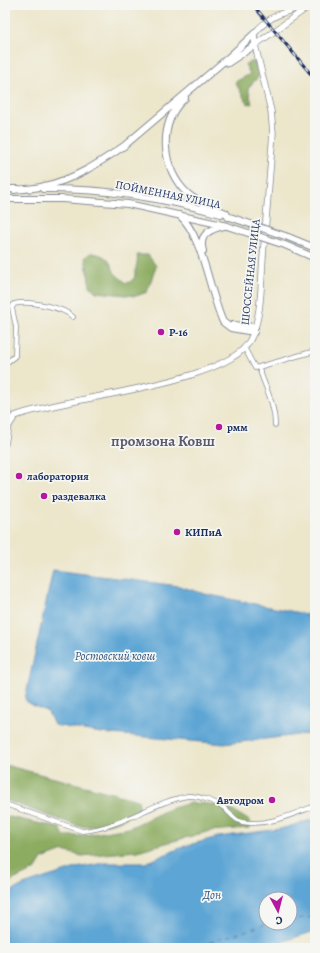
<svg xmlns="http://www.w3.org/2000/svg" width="320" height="953" font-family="Alegreya,serif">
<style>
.forest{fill:#8cac60;stroke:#546e5f}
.water{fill:#5da5d4;stroke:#3c6a99;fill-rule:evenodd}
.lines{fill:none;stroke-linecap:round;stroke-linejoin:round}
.ferry{stroke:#325887;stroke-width:1;stroke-dasharray:5 4;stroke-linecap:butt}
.minor-casing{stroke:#848a94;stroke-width:5.5}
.secondary-casing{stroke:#848a94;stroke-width:7}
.primary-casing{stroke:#848a94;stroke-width:8}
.minor{stroke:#fff;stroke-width:4}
.secondary{stroke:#fff;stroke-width:5.5}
.primary{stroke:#fff;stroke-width:6}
.rail-casing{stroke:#1b2f5e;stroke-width:3}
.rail{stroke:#f6f6f2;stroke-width:1.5;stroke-dasharray:4.5;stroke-linecap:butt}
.primary-bridge-casing{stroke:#848a94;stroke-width:8;stroke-linecap:butt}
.primary-bridge{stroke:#fff;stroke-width:6}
.poi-dot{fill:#b5179e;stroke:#f6f6f2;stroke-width:1.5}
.labels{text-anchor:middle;stroke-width:3.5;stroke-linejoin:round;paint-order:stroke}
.street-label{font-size:11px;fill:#1b2f5e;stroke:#f6f6f2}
.poi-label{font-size:11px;font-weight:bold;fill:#1b2f5e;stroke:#f6f6f2;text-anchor:start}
.water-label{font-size:12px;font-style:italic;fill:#325887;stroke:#f6f6f2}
.district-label{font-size:15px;font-weight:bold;fill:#5d596f;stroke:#f6f6f2}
</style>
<rect width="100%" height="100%" fill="#f6f6f2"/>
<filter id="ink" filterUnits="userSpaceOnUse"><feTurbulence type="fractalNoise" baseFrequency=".025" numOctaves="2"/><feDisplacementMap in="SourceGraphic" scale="8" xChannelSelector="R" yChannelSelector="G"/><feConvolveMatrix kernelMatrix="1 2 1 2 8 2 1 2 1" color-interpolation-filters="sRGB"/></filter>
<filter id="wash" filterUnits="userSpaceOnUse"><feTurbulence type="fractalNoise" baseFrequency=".012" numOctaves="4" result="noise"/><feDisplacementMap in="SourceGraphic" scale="16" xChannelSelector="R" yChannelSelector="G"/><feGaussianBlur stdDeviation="0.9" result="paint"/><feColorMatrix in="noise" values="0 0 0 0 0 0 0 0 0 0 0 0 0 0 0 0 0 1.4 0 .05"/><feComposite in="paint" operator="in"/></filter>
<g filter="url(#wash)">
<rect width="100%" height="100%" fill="#ece6cb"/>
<path class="forest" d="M254 61 259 76 248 88 252 104 247 103 235 82 250 74 245 64Z
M91 253C104 254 110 259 114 272 116 275 123 280 126 283L130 282 135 277C134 269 139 263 137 255H148L156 266 147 292 136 296 96 292 90 286 85 257Z
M5 765 138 800 140 810C127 821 95 829 78 826L5 800Z
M191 803C220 804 227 806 251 822L249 828 210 831 137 851 82 856 63 851 42 859 36 869 5 884V816L60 828 64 836H80L129 828 169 809Z"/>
<path class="water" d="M53 570 179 586 205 594 315 616V733L224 744 101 733 54 725 48 712 28 703 25 699Z
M315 819V931L263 948H5V899L12 891 23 885 76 868 105 863H145L185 846 218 837 280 829ZM266 899H290V923H266Z"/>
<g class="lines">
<path class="ferry" d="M290 919 315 917
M192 948 270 923"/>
</g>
</g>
<g filter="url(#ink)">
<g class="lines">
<defs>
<path id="minor" d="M245 349 255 368 315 351
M5 364 15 356 16 327 12 308 14 304C28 300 63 307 73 317
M259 368C265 387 275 404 275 425
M5 401 11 421
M5 804 82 831C121 828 152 802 188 796 197 795 216 802 223 807 228 811 235 821 242 822 266 827 293 814 315 806"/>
<path id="secondary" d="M255 45 308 7
M5 444 8 427 15 416C64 397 229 384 250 340 262 318 261 282 263 257 266 215 270 174 273 133L271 111 255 45 254 34C270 14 287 11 311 5"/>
<path id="primary" d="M228 63 255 45
M185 98C157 122 161 170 188 194 198 203 214 208 226 213L228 217
M5 189H18
M43 189C103 188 163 198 221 214
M14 190C24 189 35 189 44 186 74 180 99 163 124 146L229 57 254 34
M5 199H62L128 204 227 226
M179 215C202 233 210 294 223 322L231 328 254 332
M288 237 315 248
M203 251C198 235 210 229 224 226
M233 325 255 327"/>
</defs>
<use href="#minor" class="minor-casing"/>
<use href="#secondary" class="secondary-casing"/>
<use href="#primary" class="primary-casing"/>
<use href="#minor" class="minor"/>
<use href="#secondary" class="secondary"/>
<use href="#primary" class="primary"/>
<defs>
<path id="rail" d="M253 5 315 79"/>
</defs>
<use href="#rail" class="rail-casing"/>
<use href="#rail" class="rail"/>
<defs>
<path id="primary-bridge" d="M230 217 288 237
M227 226 285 245 315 258"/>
</defs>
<use href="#primary-bridge" class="primary-bridge-casing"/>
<use href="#primary-bridge" class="primary-bridge"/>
</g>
</g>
<g class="poi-dot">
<circle cx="161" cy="332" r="4"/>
<circle cx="219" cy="427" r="4"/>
<circle cx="19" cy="476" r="4"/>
<circle cx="44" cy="496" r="4"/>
<circle cx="177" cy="532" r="4"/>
<circle cx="272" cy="800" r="4"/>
</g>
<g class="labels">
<g class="street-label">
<text transform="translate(168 194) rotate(11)" y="4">ПОЙМЕННАЯ УЛИЦА</text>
<text transform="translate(250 272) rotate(-84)" y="4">ШОССЕЙНАЯ УЛИЦА</text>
</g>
<g class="poi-label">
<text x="169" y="336">Р-16</text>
<text x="227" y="431">рмм</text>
<text x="27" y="480">лаборатория</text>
<text x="52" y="500">раздевалка</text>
<text x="185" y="536">КИПиА</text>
<text x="264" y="804" text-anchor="end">Автодром</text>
</g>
<g class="water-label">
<text x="115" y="660">Ростовский ковш</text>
<text x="212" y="899">Дон</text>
</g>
<g class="district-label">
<text x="163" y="446">промзона Ковш</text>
</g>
</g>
<rect width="320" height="953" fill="none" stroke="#f6f6f2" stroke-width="20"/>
<g transform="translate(278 911) rotate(173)"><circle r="19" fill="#f6f6f2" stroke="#9ea6b7"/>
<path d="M0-3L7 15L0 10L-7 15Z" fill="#b5179e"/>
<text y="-6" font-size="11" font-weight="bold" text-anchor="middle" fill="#1b2f5e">С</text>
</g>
</svg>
